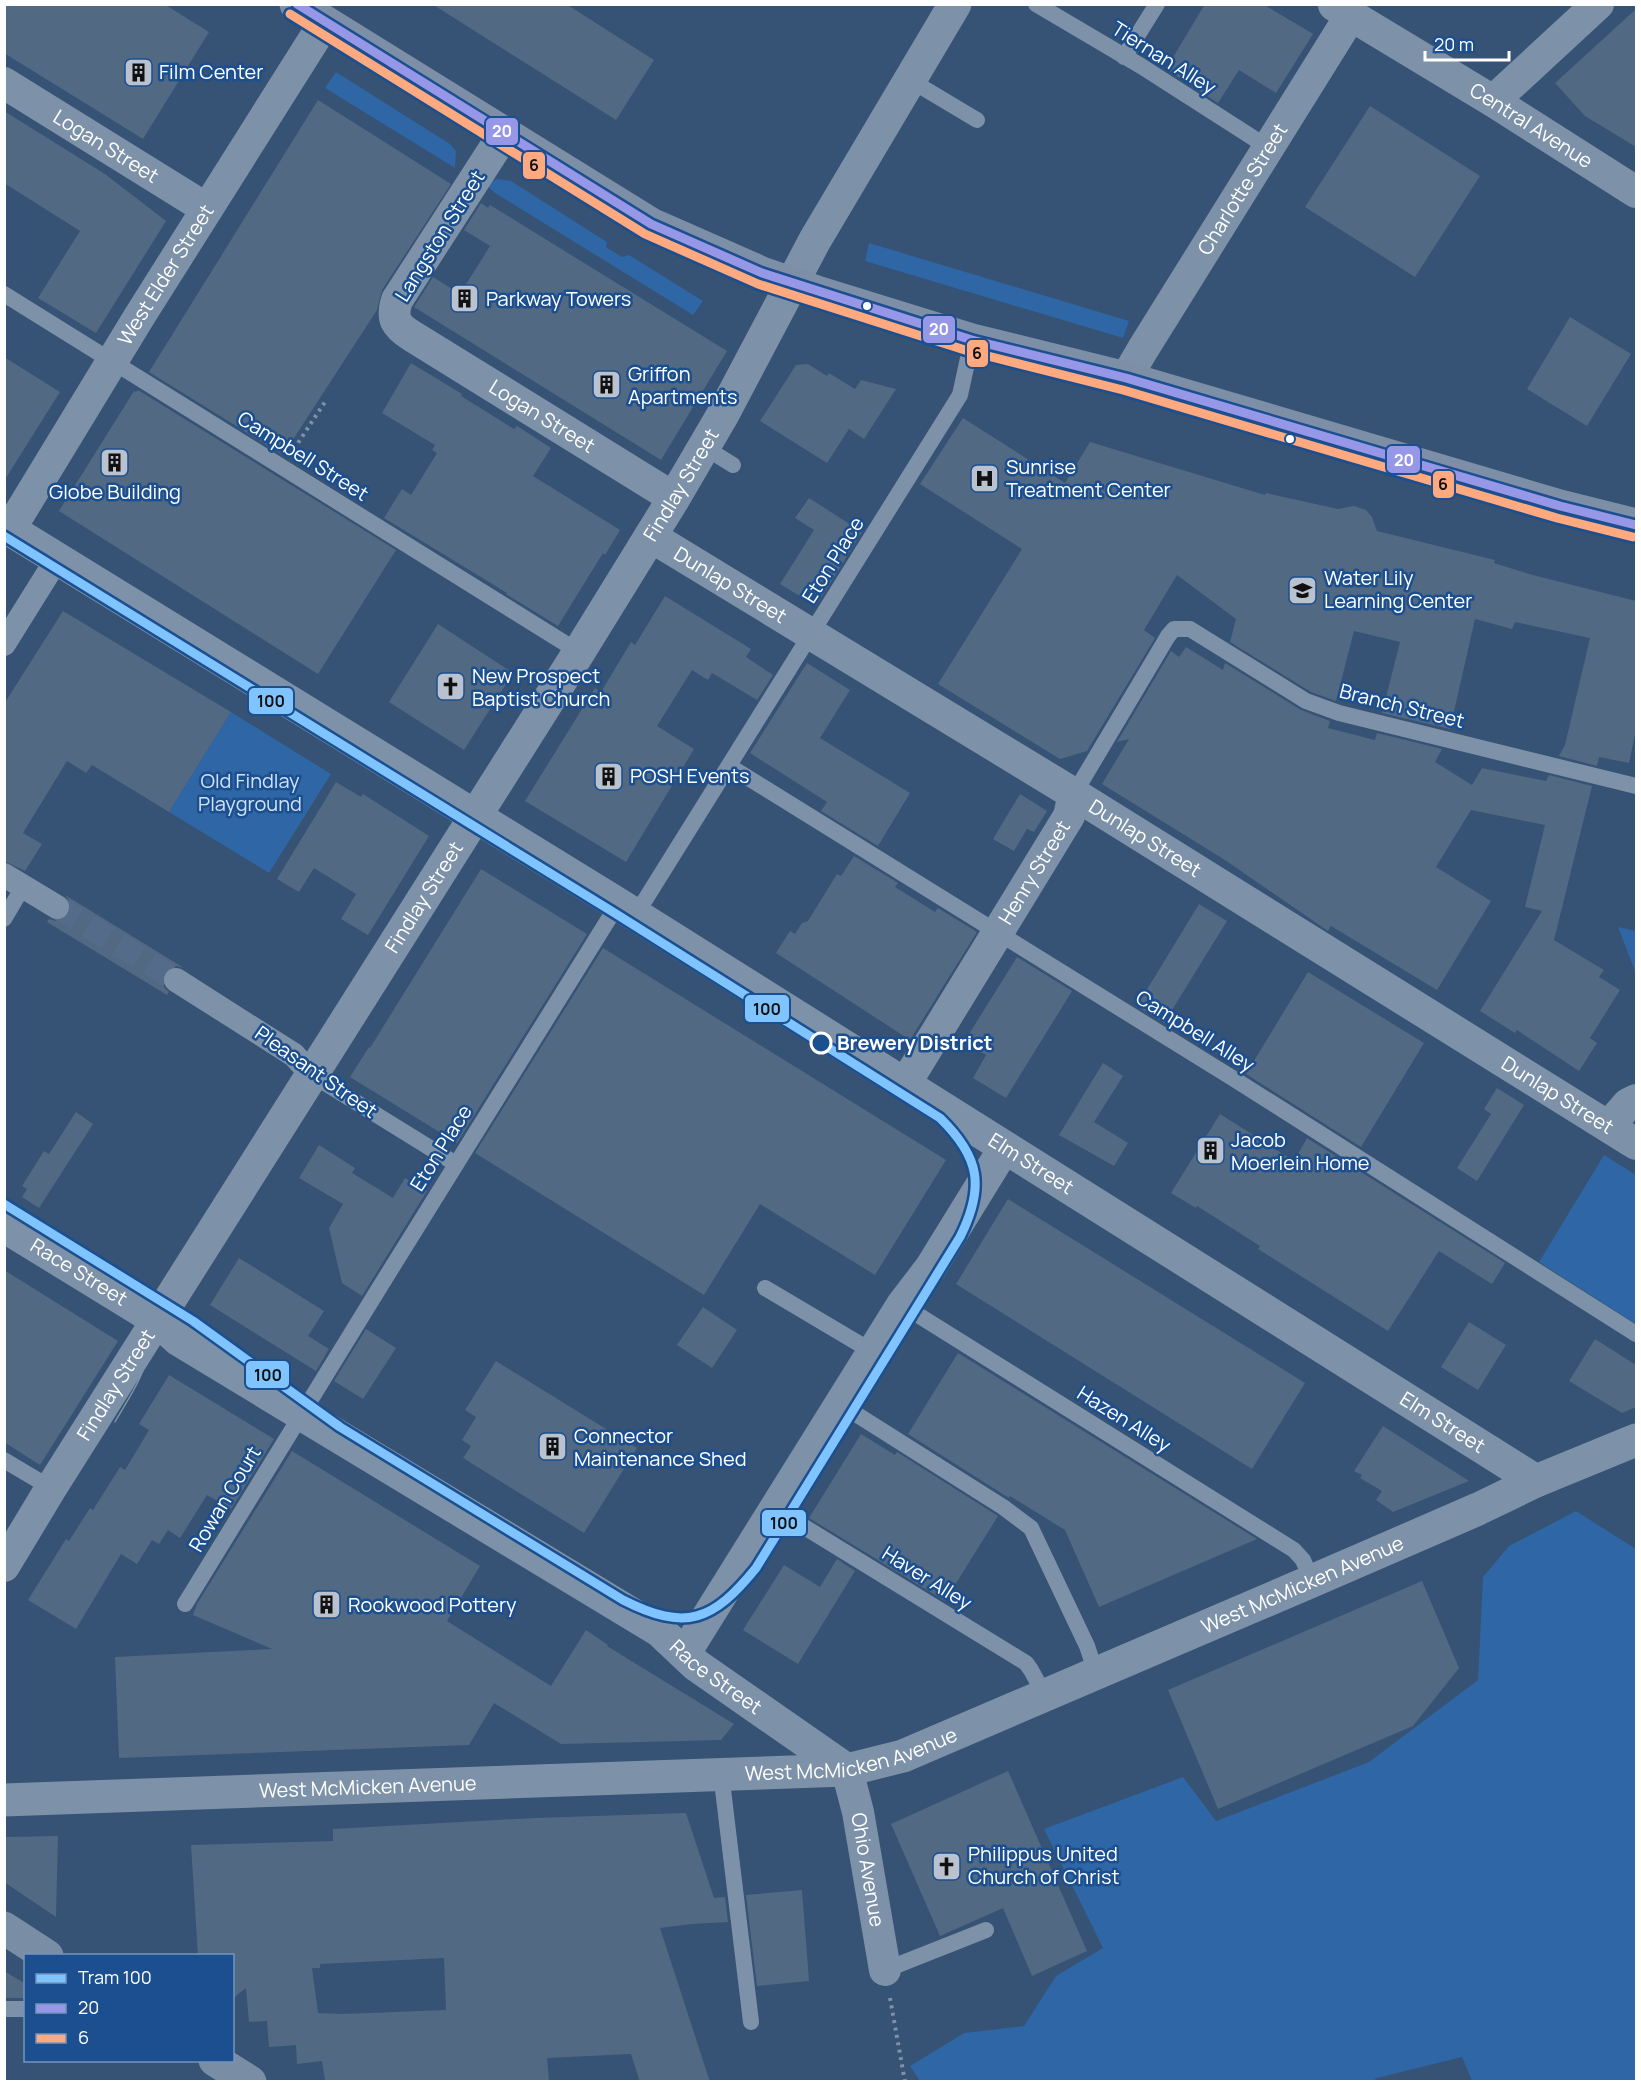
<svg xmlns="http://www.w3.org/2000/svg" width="1641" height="2086" font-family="Manrope,sans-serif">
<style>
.green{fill:#2f66a5}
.building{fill:#526984;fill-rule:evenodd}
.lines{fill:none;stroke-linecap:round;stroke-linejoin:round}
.pedestrian-tunnel{stroke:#546c89;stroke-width:24;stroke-dasharray:24 12;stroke-linecap:butt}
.path{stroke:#7d92a8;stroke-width:4;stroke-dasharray:3 4.5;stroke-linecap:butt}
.service{stroke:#7d92a8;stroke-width:16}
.pedestrian{stroke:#7d92a8;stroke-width:24}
.minor{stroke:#7d92a8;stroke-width:32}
.tertiary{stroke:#7d92a8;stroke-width:33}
.secondary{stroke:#798da4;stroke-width:33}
.primary{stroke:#7d8ea7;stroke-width:33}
.tram{stroke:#7e92a7;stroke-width:1.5}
.bus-1-casing{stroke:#1b4f8f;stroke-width:14}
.bus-2-casing{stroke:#1b4f8f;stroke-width:14}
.bus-1{stroke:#9797e8;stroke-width:9}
.bus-2{stroke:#ffa980;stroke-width:9}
.tram-1-casing{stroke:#1b4f8f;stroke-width:14}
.tram-1{stroke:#80c4ff;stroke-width:9}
.bus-dot{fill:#fff;stroke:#1b4f8f;stroke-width:2}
.stop-dot{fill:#1b4f8f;stroke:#fff;stroke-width:3}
.labels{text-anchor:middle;stroke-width:5;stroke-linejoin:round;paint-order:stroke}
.street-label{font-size:20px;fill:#fff;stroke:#1b4f8f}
.poi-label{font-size:20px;fill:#fff;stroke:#1b4f8f;text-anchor:start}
.park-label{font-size:20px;fill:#cfe3fa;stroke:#1b4f8f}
.stop-label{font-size:20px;font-weight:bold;fill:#fff;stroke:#1b4f8f;text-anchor:start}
.line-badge{stroke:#1b4f8f;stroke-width:2}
.badge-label{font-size:16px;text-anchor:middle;font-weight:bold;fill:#fff}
.pale-badge-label{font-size:16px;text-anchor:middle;font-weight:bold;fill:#111}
</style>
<rect width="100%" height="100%" fill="#365274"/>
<path class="green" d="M336 72 450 144 456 151 455 168 325 88Z
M497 179 511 181 607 242 606 247 622 257 629 255 703 301 693 315 495 193 486 185Z
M869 243 1129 321 1123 338 865 261Z
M231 712 331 774 269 873 169 812Z
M1618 927 1636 931V974Z
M1604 1155 1636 1175V1324L1539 1262Z
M1576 1511 1636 1549V2081H1472L1462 2057 1377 2078 1372 2082 920 2081 910 2066 964 2033 1024 2026 1056 1976 1103 1948 1044 1829 1183 1777 1216 1821 1369 1762 1478 1680 1483 1577 1509 1546Z"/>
<path class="building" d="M4 4H164L209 32 143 139 4 53Z
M432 4H566L654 60 616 120Z
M1205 4H1263L1313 34 1276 93 1239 70 1218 103 1166 69Z
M1636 9V147L1585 116 1555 83Z
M318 100 451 184 382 290 377 310 283 455 149 372Z
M1370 106 1480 176 1415 277 1305 207Z
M4 111 105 174 166 221 96 333 38 298 80 231 4 183Z
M481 203 488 208 490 205 727 351 661 460 414 307 433 277 460 294 490 246 464 230Z
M1570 317 1631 354 1587 426 1527 389Z
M4 357 60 392 4 481Z
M411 363 462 394 461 396 514 429 517 426 551 448 533 476 620 530 605 555 603 553 558 626 506 594 507 593 384 518 402 489 411 495 437 453 432 450 435 445 382 413Z
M808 364 827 376 829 373 855 389 861 380 896 389 864 439 849 429 827 463 760 421 796 365Z
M138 390 396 550 318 674 59 511 134 391 136 392Z
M963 418 1065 483 1090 442 1265 495 1266 493 1338 509 1354 506 1366 510 1372 517 1377 531 1495 560 1494 563 1529 574 1636 601V729L1629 763 1599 757 1597 766 1559 756 1565 745 1590 638 1515 622 1512 629 1475 619 1450 729 1382 713 1400 642 1354 631 1336 701 1311 692 1230 642 1236 619 1177 575 1144 630 1155 638 1087 751 1060 759 938 684 1022 549 920 484Z
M809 498 862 532 816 606 780 584 814 530 795 518Z
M665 596 751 649 746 657 773 675 757 700 712 673 708 680 692 670 657 726 694 749 626 862 525 801 595 688 601 692 631 642 635 645Z
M63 611 231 712 169 812 92 765 86 773 67 761 23 833 42 844 25 871 4 861V704Z
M438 624 513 673 464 750 389 702Z
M1186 647 1223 670 1225 663 1301 710 1330 721 1328 728 1375 740 1377 733 1442 749 1435 762 1472 785 1482 768 1546 781 1549 775 1592 786 1554 940 1604 970 1599 977 1620 990 1590 1038 1597 1043 1579 1071 1517 1030 1515 1033 1480 1011 1542 911 1525 907 1545 825 1471 810 1436 867 1491 901 1437 990 1331 926 1328 931 1225 860 1102 784 1129 739 1117 742 1171 651 1179 657Z
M807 663 850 690 820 738 910 793 878 846 821 811 827 802 750 753Z
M336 782 361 797 363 794 429 836 368 935 341 919 356 894 314 868 299 892 277 879Z
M1020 794 1047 811 1034 832 1027 829 1014 851 993 839Z
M854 856 898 883 895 887 935 912 938 908 977 932 910 1040 776 953 790 931 795 934 802 923 808 921 837 874 841 876Z
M481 869 587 934 457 1143 350 1077 369 1047 370 1048Z
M65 895 184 968 177 966 170 967 164 973 162 980 164 987 169 992 167 995 47 922 49 919 56 921 63 920 69 915 71 907 69 900Z
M1199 904 1227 921 1164 1023 1137 1006Z
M603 948 946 1160 875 1275 760 1204 704 1295 475 1153Z
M1017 957 1072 991 1006 1098 973 1078 986 1055 964 1042Z
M1308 972 1424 1043 1361 1147 1246 1074Z
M1103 1063 1123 1076 1094 1122 1128 1143 1114 1166 1059 1135Z
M1497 1088 1524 1105 1477 1181 1457 1168 1491 1114 1484 1109Z
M76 1112 93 1124 39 1208 22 1197 27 1189 22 1186 44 1151 49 1154Z
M1220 1114 1294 1161 1307 1138 1505 1263 1492 1284 1439 1251 1388 1331 1258 1249 1260 1246 1197 1206 1196 1208 1171 1193Z
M319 1145 355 1168 352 1173 393 1198 405 1178 427 1191 362 1296 342 1283 329 1228 343 1204 299 1178Z
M1008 1199 1305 1383 1252 1469 956 1284Z
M239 1258 324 1311 308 1336 329 1349 316 1371 210 1305Z
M4 1270 118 1341 40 1465 4 1442Z
M703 1307 737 1330 712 1368 677 1345Z
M1469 1322 1506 1345 1478 1390 1441 1367Z
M366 1329 396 1348 363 1399 334 1381Z
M1595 1339 1636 1365V1407L1622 1413 1569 1381Z
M958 1353 1257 1539 1099 1607 1065 1530 1010 1496 1009 1498 908 1434Z
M496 1361 637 1448 584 1533 463 1458 471 1446 462 1440 476 1417 465 1410Z
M169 1375 274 1439 231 1509 207 1495 180 1538 168 1530 159 1544 152 1540 137 1564 121 1554 76 1629 28 1600 66 1539 69 1541 90 1508 93 1510 120 1467 125 1470 149 1430 139 1424Z
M1383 1426 1469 1481 1393 1512 1376 1500 1382 1491 1360 1478 1362 1475 1354 1471Z
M861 1434 895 1455 897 1452 998 1516 945 1601 809 1518Z
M292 1451 480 1566 447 1621 551 1686 586 1630 608 1645 607 1646 734 1724 721 1740 561 1744 494 1703 469 1745 119 1758 115 1657 272 1649 193 1615 197 1604Z
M837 1559 855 1571 798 1664 743 1630 784 1565 820 1587Z
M1422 1581 1459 1668 1413 1726 1218 1809 1168 1690Z
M1008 1771 1087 1951 1032 1976 1003 1908 940 1936 891 1824Z
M686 1813 714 1898 725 1897 728 1922 691 1924 660 1928 710 2082H640L631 2054 547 2058 549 2082 325 2080 322 2061 297 2064 296 2045 269 2047 267 2021 249 2022 246 1988 232 1999V1956H198L191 1845 333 1841V1829L535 1818ZM444 1958 446 2010 342 2014 318 2013 312 1968H320V1964Z
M58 1836 56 1917 4 1882V1837Z
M802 1890 809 1981 757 1986 746 1895Z
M4 1971 26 1984V1998H4Z"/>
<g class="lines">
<path class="pedestrian-tunnel" d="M57 907 176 980"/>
<path class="path" d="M294 449 327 399
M890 1998 905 2082"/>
<path class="service" d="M1036 4 1141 66 1269 148
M1124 57 1157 4
M910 80 977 120
M4 294 579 652
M704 447 733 465
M729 766 1234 1079 1636 1334
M1074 794 1168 636 1174 629H1190L1306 701 1339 713 1636 786
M635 916 960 395 972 340
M4 919 23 887
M312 1075 456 1164
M765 1288 873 1352
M902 1305 1294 1550 1303 1560 1312 1581
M840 1404 1003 1507 1031 1528 1087 1646 1096 1673
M4 1460 51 1488
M775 1509 1026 1663 1031 1670 1044 1694
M185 1604 378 1290 618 904
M721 1773 751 2022
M885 1970 986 1930
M4 2009H26"/>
<path class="pedestrian" d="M4 644 57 559
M4 875 57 907
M176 980 294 1055 312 1075"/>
<g class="minor">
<path id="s1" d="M1334 5 1493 101 1636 192"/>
<path id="s2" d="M4 83 207 209"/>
<path d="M1493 101 1598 4"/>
<path id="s3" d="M504 134 397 300C391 319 396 326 412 336L674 498"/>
<path id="s4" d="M1126 378 1143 349 1351 15"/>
<path id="s5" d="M10 529 139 317 325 22"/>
<path id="s6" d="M650 536 1074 794 1636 1144"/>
<path id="s7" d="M905 1084 1069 816 1074 794"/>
<path d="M1609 1126 1628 1104 1636 1100"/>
<path id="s8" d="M4 1566 51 1488 157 1320"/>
<path d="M685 1653 902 1305 931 1267 1005 1147"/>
<path id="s9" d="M847 1770 858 1812 885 1970"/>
</g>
<g class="tertiary">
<path id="s10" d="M4 526 618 904 1536 1481"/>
<path id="s11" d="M4 1226 157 1320 179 1340 660 1631 696 1665 847 1770"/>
<path id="s12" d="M157 1320 579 652 674 498 722 416 815 240 955 4"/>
<path id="s13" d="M4 1800 847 1770 903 1756 1312 1581 1478 1509 1536 1481 1636 1440"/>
</g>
<path class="secondary" d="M4 1928 47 1956
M215 2060 250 2082"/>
<path class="primary" d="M296 4 651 224 762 273 820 293 972 340 1126 378 1560 506 1636 525"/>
<path class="tram" d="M103 1264C140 1292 161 1326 142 1373 135 1390 124 1406 115 1422"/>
<defs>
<path id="bus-1" d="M297 4 651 224 762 273 972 340 1126 378 1560 506 1636 525"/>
<path id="bus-2" d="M290 14 645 234 758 284 968 351 1123 390 1557 518 1633 537"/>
</defs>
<use href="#bus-1" class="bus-1-casing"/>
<use href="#bus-2" class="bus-2-casing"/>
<use href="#bus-1" class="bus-1"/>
<use href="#bus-2" class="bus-2"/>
<defs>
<path id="tram-1" d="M4 536 613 912 940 1118C980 1157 985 1187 960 1237L756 1568C713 1621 686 1632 623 1600L340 1427 193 1321 4 1204"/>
</defs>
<use href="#tram-1" class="tram-1-casing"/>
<use href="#tram-1" class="tram-1"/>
</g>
<defs>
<symbol id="building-square" viewBox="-11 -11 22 22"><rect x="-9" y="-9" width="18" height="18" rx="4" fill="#b9c2ce" stroke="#1b4f8f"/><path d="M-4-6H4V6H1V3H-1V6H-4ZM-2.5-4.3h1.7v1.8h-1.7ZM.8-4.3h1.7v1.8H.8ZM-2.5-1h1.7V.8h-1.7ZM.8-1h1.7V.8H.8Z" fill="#111"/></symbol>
<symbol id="hospital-square" viewBox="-11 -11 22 22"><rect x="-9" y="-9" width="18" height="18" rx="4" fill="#b9c2ce" stroke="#1b4f8f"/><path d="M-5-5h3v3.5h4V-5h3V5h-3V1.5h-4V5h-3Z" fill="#111"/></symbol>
<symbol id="school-square" viewBox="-11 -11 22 22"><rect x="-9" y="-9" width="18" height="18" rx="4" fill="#b9c2ce" stroke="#1b4f8f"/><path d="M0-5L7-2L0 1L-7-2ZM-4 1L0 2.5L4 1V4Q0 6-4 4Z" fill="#111"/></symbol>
<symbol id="church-square" viewBox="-11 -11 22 22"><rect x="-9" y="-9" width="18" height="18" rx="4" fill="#b9c2ce" stroke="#1b4f8f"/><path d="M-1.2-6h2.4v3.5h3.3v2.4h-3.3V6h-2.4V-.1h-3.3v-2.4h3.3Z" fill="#111"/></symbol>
</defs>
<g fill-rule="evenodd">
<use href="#building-square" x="122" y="56" width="33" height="33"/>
<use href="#building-square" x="448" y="282" width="33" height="33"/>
<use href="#building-square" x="590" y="368" width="33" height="33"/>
<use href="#building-square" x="98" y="446" width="33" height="33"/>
<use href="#hospital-square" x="968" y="462" width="33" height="33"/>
<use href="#school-square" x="1286" y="574" width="33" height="33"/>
<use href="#church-square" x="434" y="670" width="33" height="33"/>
<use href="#building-square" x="592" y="760" width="33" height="33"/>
<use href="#building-square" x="1194" y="1134" width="33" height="33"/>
<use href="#building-square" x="536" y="1430" width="33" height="33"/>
<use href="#building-square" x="310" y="1588" width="33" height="33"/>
<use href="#church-square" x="930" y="1850" width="33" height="33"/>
</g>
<g class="bus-dot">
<circle cx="867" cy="306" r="5"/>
<circle cx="1290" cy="439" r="5"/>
</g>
<circle class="stop-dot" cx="821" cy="1043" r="10"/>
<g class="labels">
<g class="street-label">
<text transform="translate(1164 58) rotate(32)" y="7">Tiernan Alley</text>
<text dy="7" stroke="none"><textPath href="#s1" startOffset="231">Central Avenue</textPath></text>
<text dy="7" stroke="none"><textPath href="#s2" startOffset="120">Logan Street</textPath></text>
<text dy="7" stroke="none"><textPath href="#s4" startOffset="222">Charlotte Street</textPath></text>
<text transform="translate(440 236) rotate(-58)" y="7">Langston Street</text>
<text dy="7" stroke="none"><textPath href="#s5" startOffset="298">West Elder Street</textPath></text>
<text dy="7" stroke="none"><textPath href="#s3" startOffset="394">Logan Street</textPath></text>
<text transform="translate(303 456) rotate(32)" y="7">Campbell Street</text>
<text dy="7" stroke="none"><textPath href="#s12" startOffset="986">Findlay Street</textPath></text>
<text transform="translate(833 560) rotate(-58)" y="7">Eton Place</text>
<text dy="7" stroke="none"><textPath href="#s6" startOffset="94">Dunlap Street</textPath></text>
<text transform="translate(1402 706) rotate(14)" y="7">Branch Street</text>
<text dy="7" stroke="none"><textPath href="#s6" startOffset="580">Dunlap Street</textPath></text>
<text dy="7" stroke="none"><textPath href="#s7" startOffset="248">Henry Street</textPath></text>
<text dy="7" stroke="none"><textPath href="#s12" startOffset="500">Findlay Street</textPath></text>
<text transform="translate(1195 1031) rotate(32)" y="7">Campbell Alley</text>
<text transform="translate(316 1072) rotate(35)" y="7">Pleasant Street</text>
<text dy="7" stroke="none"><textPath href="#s6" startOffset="1066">Dunlap Street</textPath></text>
<text transform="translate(441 1148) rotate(-58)" y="7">Eton Place</text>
<text dy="7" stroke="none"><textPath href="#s10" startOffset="1209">Elm Street</textPath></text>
<text dy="7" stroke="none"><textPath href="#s11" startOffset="88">Race Street</textPath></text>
<text dy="7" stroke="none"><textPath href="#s8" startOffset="213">Findlay Street</textPath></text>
<text transform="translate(1124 1419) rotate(32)" y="7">Hazen Alley</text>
<text dy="7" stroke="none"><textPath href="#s10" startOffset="1695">Elm Street</textPath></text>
<text transform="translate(225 1499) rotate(-59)" y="7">Rowan Court</text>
<text transform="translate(927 1578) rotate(32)" y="7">Haver Alley</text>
<text dy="7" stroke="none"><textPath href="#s13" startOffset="1336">West McMicken Avenue</textPath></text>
<text dy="7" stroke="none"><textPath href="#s11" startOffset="844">Race Street</textPath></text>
<text dy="7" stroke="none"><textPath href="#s13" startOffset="850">West McMicken Avenue</textPath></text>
<text dy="7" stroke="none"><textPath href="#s13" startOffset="364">West McMicken Avenue</textPath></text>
<text dy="7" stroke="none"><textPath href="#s9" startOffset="102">Ohio Avenue</textPath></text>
</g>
<g class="poi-label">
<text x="159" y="79">Film Center</text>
<text x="486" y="306">Parkway Towers</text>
<text x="628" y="381">Griffon<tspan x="628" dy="23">Apartments</tspan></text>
<text x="1006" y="474">Sunrise<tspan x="1006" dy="23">Treatment Center</tspan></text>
<text x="115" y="499" text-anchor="middle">Globe Building</text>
<text x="1324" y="585">Water Lily<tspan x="1324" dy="23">Learning Center</tspan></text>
<text x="472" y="683">New Prospect<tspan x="472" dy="23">Baptist Church</tspan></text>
<text x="630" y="783">POSH Events</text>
<text x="1231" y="1147">Jacob<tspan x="1231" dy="23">Moerlein Home</tspan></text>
<text x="574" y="1443">Connector<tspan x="574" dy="23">Maintenance Shed</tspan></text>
<text x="348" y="1612">Rookwood Pottery</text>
<text x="968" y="1861">Philippus United<tspan x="968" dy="23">Church of Christ</tspan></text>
</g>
<g class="park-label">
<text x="250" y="788">Old Findlay<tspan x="250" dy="23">Playground</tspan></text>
</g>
<g class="stop-label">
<text x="837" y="1050">Brewery District</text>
</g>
</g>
<g class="line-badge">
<rect x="485" y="117" width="34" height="29" rx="6" fill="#9797e8"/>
<rect x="522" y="151" width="24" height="29" rx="6" fill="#ffa980"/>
<rect x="922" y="315" width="34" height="29" rx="6" fill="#9797e8"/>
<rect x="966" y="339" width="23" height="29" rx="6" fill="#ffa980"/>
<rect x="1386" y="445" width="35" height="29" rx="6" fill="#9797e8"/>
<rect x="1432" y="470" width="23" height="29" rx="6" fill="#ffa980"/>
<rect x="248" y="687" width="46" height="28" rx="6" fill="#80c4ff"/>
<rect x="744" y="994" width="46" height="29" rx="6" fill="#80c4ff"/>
<rect x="245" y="1360" width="45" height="29" rx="6" fill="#80c4ff"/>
<rect x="761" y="1509" width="46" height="28" rx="6" fill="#80c4ff"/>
</g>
<g class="badge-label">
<text x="502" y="137">20</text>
<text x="939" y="335">20</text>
<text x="1404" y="466">20</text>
</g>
<g class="pale-badge-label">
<text x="534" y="171">6</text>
<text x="977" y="359">6</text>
<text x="1443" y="490">6</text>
<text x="271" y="707">100</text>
<text x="767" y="1015">100</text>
<text x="268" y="1381">100</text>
<text x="784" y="1529">100</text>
</g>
<rect width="1641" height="2086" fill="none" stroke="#ffffff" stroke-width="12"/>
<rect x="24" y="1954" width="210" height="108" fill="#1b4f8f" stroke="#7695bc" stroke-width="1.5"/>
<rect x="36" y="1974" width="30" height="9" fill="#80c4ff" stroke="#7695bc" stroke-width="1.5"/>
<text x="78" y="1984" font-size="18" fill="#ffffff">Tram 100</text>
<rect x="36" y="2004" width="30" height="9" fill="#9797e8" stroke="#7695bc" stroke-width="1.5"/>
<text x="78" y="2014" font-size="18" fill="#ffffff">20</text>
<rect x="36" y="2034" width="30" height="9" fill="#ffa980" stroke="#7695bc" stroke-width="1.5"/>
<text x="78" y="2044" font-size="18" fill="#ffffff">6</text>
<path d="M1425 51v9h84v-9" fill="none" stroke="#ffffff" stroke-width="3"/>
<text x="1434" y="51" font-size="18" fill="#ffffff" stroke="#1b4f8f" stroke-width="4.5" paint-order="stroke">20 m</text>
</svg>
